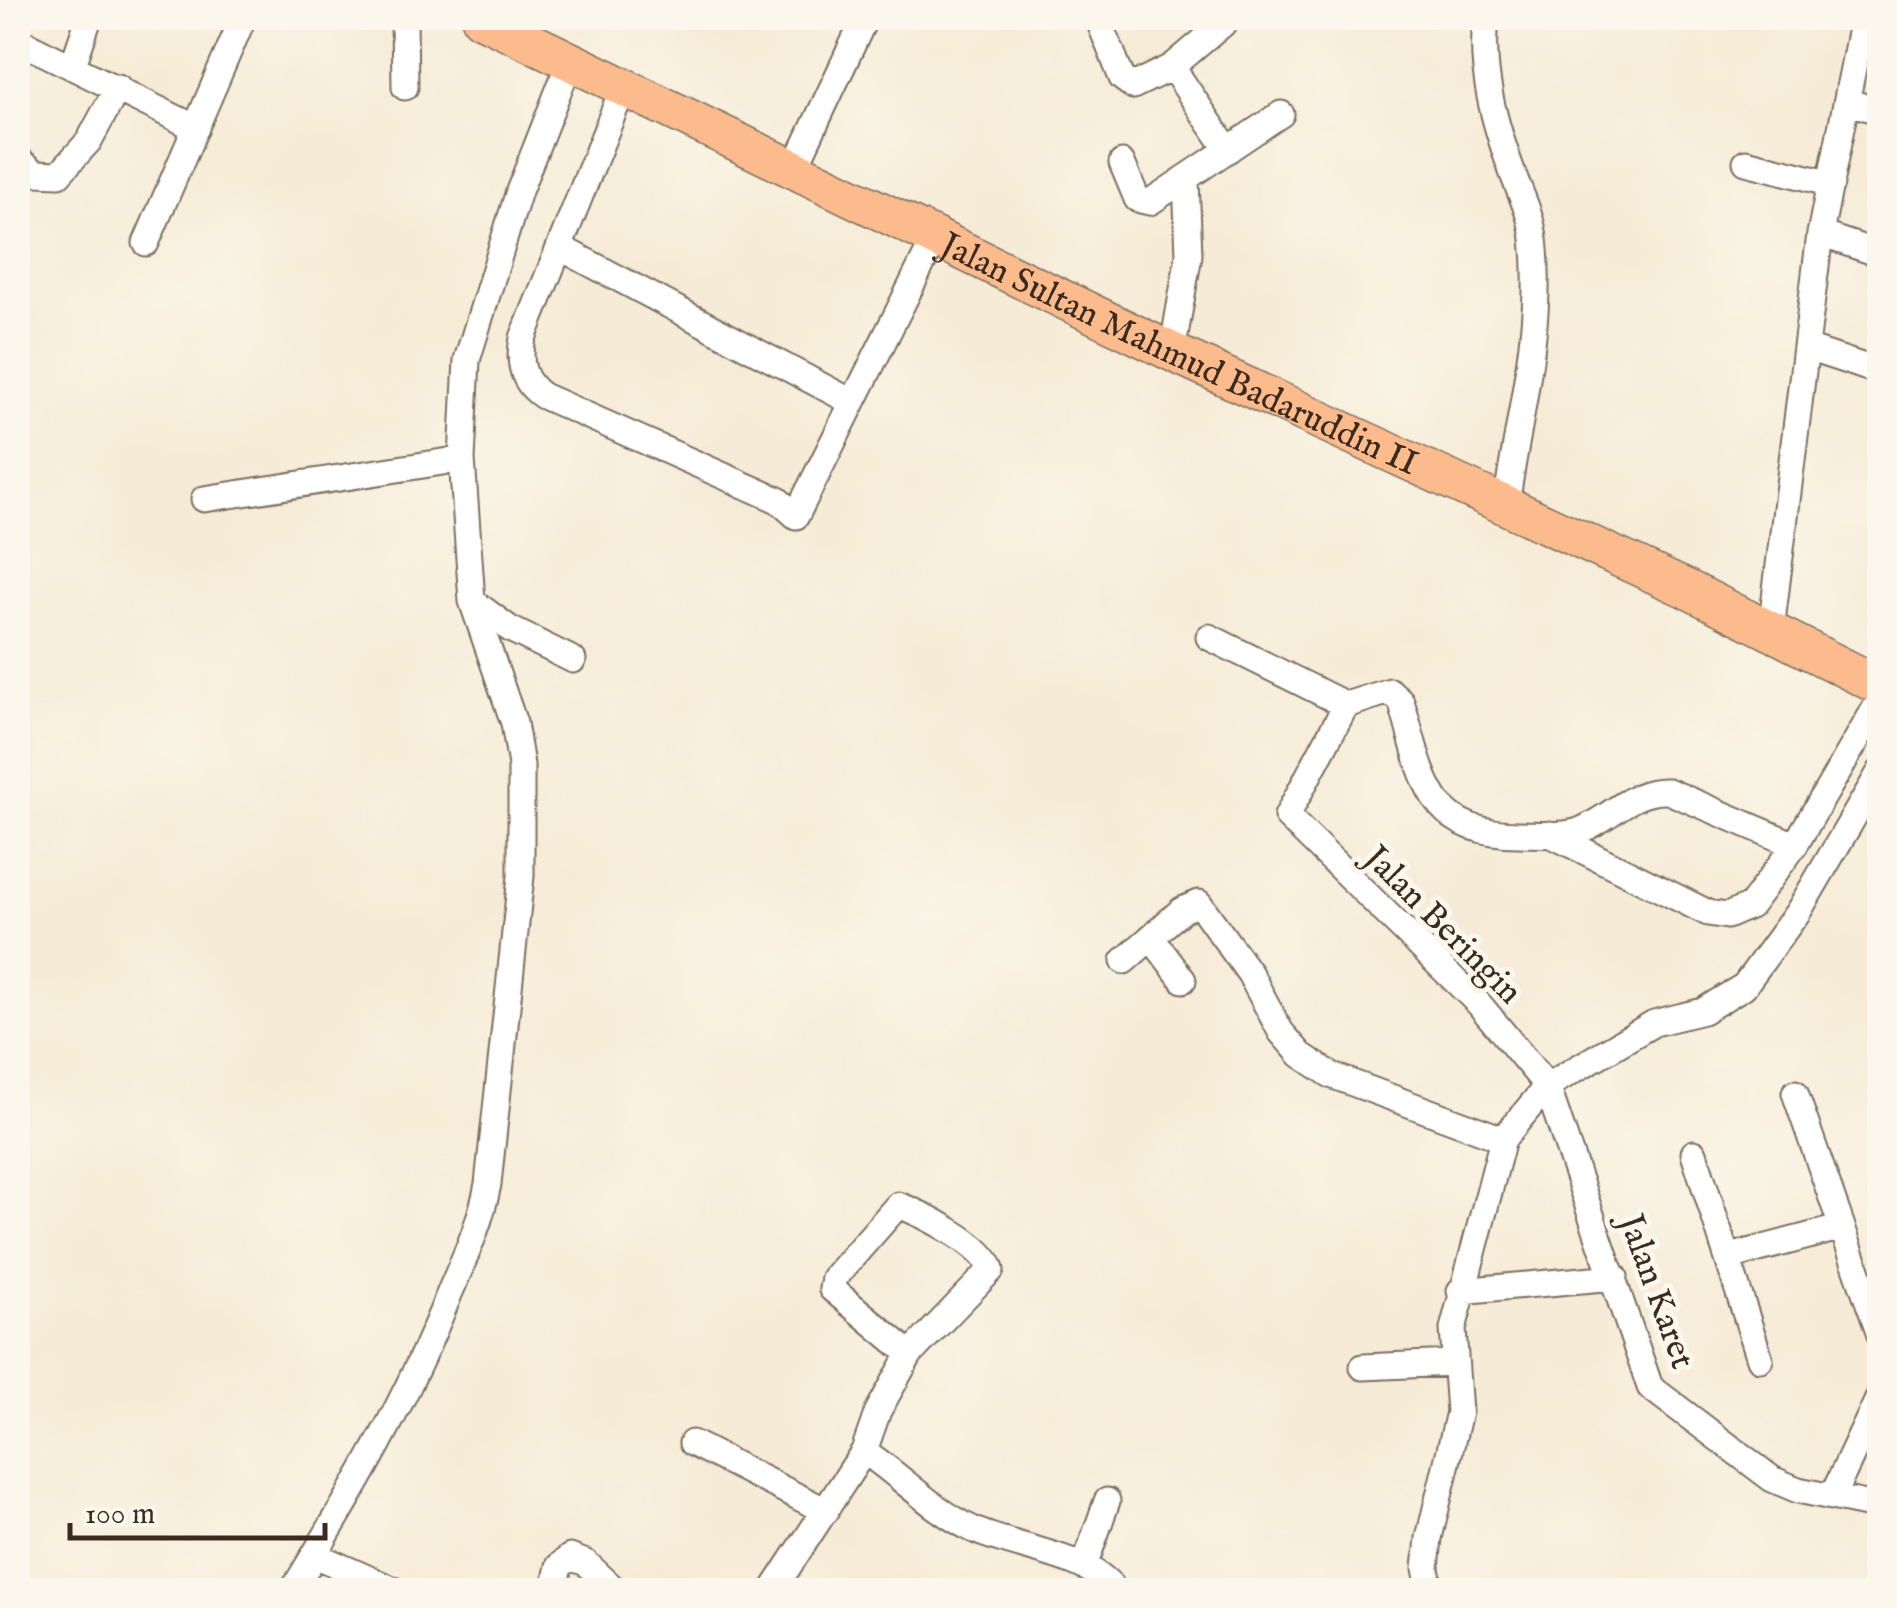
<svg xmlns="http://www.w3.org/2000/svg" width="1897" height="1608" font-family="'IM FELL English',serif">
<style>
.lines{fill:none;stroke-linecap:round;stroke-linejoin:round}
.minor-casing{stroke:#7c6e5e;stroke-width:29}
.highway-casing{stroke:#7c6e5e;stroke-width:41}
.minor{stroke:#fff;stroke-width:25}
.highway{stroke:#fbbb8d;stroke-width:38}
.labels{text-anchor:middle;stroke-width:10;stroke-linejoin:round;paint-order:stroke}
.street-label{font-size:35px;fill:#3b2a1e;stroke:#fbf7ec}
</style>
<rect width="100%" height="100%" fill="#fbf7ec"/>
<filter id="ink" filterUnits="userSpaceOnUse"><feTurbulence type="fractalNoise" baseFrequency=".01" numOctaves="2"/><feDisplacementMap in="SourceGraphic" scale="20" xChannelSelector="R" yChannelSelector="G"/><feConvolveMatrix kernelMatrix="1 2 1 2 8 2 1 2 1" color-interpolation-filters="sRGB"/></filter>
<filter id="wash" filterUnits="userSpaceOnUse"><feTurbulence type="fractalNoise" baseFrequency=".0048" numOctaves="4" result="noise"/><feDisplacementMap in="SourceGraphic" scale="40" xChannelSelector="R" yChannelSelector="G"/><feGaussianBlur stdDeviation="2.25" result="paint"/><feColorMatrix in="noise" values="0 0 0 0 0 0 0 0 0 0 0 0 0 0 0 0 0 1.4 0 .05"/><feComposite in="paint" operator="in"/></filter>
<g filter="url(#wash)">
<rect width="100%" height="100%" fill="#f6ebd6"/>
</g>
<g filter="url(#ink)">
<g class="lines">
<defs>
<path id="minor" d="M404 18 405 87
M1098 18 1122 78 1133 86 1172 67 1230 18
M1486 18C1480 73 1494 122 1513 174 1521 195 1532 217 1534 239 1544 323 1518 421 1506 505
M18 40 196 128
M73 65 89 18
M1172 67 1228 150
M624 86 523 338C518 362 522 382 543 396L778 500 796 516 936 236
M1847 101 1880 112
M18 159 36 173 59 174 89 141 118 87
M1746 162 1831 184
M1122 163 1137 199 1150 202 1281 114
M795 167 865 18
M1820 234 1880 254
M146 243 243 18
M561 248 852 402
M1807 348 1880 372
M1172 352 1189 255 1186 180
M204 499 462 459
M472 601 510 629 573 660
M1771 630 1820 234 1863 18
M1209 637 1346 705
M1550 834 1708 913 1727 916 1750 906 1795 845 1880 700
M1795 845 1668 791C1631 789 1612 818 1579 831 1561 837 1537 834 1518 834 1424 833 1424 775 1401 701L1390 691 1346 705 1287 816 1479 1004 1547 1086 1650 1387 1772 1479 1798 1490 1880 1507
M1151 937 1183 980
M1124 961 1182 910 1199 903 1250 974 1281 1032 1301 1055 1331 1075 1503 1139
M1795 1093 1880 1335
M1694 1153 1760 1359
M1729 1257 1839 1228
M1460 1291 1615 1277
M1363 1367 1453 1363
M692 1443 826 1511
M864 1451C901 1476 931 1509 972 1529 1009 1547 1093 1556 1114 1590
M1832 1497 1880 1395
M315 1555 394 1590
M1084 1567 1107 1501
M293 1590C353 1492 407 1400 450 1292 465 1257 481 1222 488 1184L521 876V765L514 723 472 601 462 459 467 360 519 191 571 59
M554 1590 559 1566 570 1557 586 1563 615 1590
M773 1590 864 1451 878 1411 910 1354 991 1270C987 1246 921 1213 898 1205L834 1278 832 1289 910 1354
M1430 1590 1426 1568 1429 1538 1459 1412 1453 1329 1503 1139 1547 1086 1654 1023 1703 1011 1744 986 1798 912 1880 772"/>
<g id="highway">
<path id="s1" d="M481 18 1172 352 1687 589 1880 686"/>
</g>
</defs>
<use href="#minor" class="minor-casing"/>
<use href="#highway" class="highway-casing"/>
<use href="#minor" class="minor"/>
<use href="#highway" class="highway"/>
</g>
</g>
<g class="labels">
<g class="street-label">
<text dy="12" stroke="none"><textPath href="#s1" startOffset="775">Jalan Sultan Mahmud Badaruddin II</textPath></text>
<text transform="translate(1444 924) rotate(45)" y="12">Jalan Beringin</text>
<text transform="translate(1658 1291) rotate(70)" y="12">Jalan Karet</text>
</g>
</g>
<rect width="1897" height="1608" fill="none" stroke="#fbf7ec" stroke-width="60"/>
<path d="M70 1523v15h255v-15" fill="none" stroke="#3b2a1e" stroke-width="5"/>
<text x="85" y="1523" font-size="30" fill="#3b2a1e" stroke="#fbf7ec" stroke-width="8" paint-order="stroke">100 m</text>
</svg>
